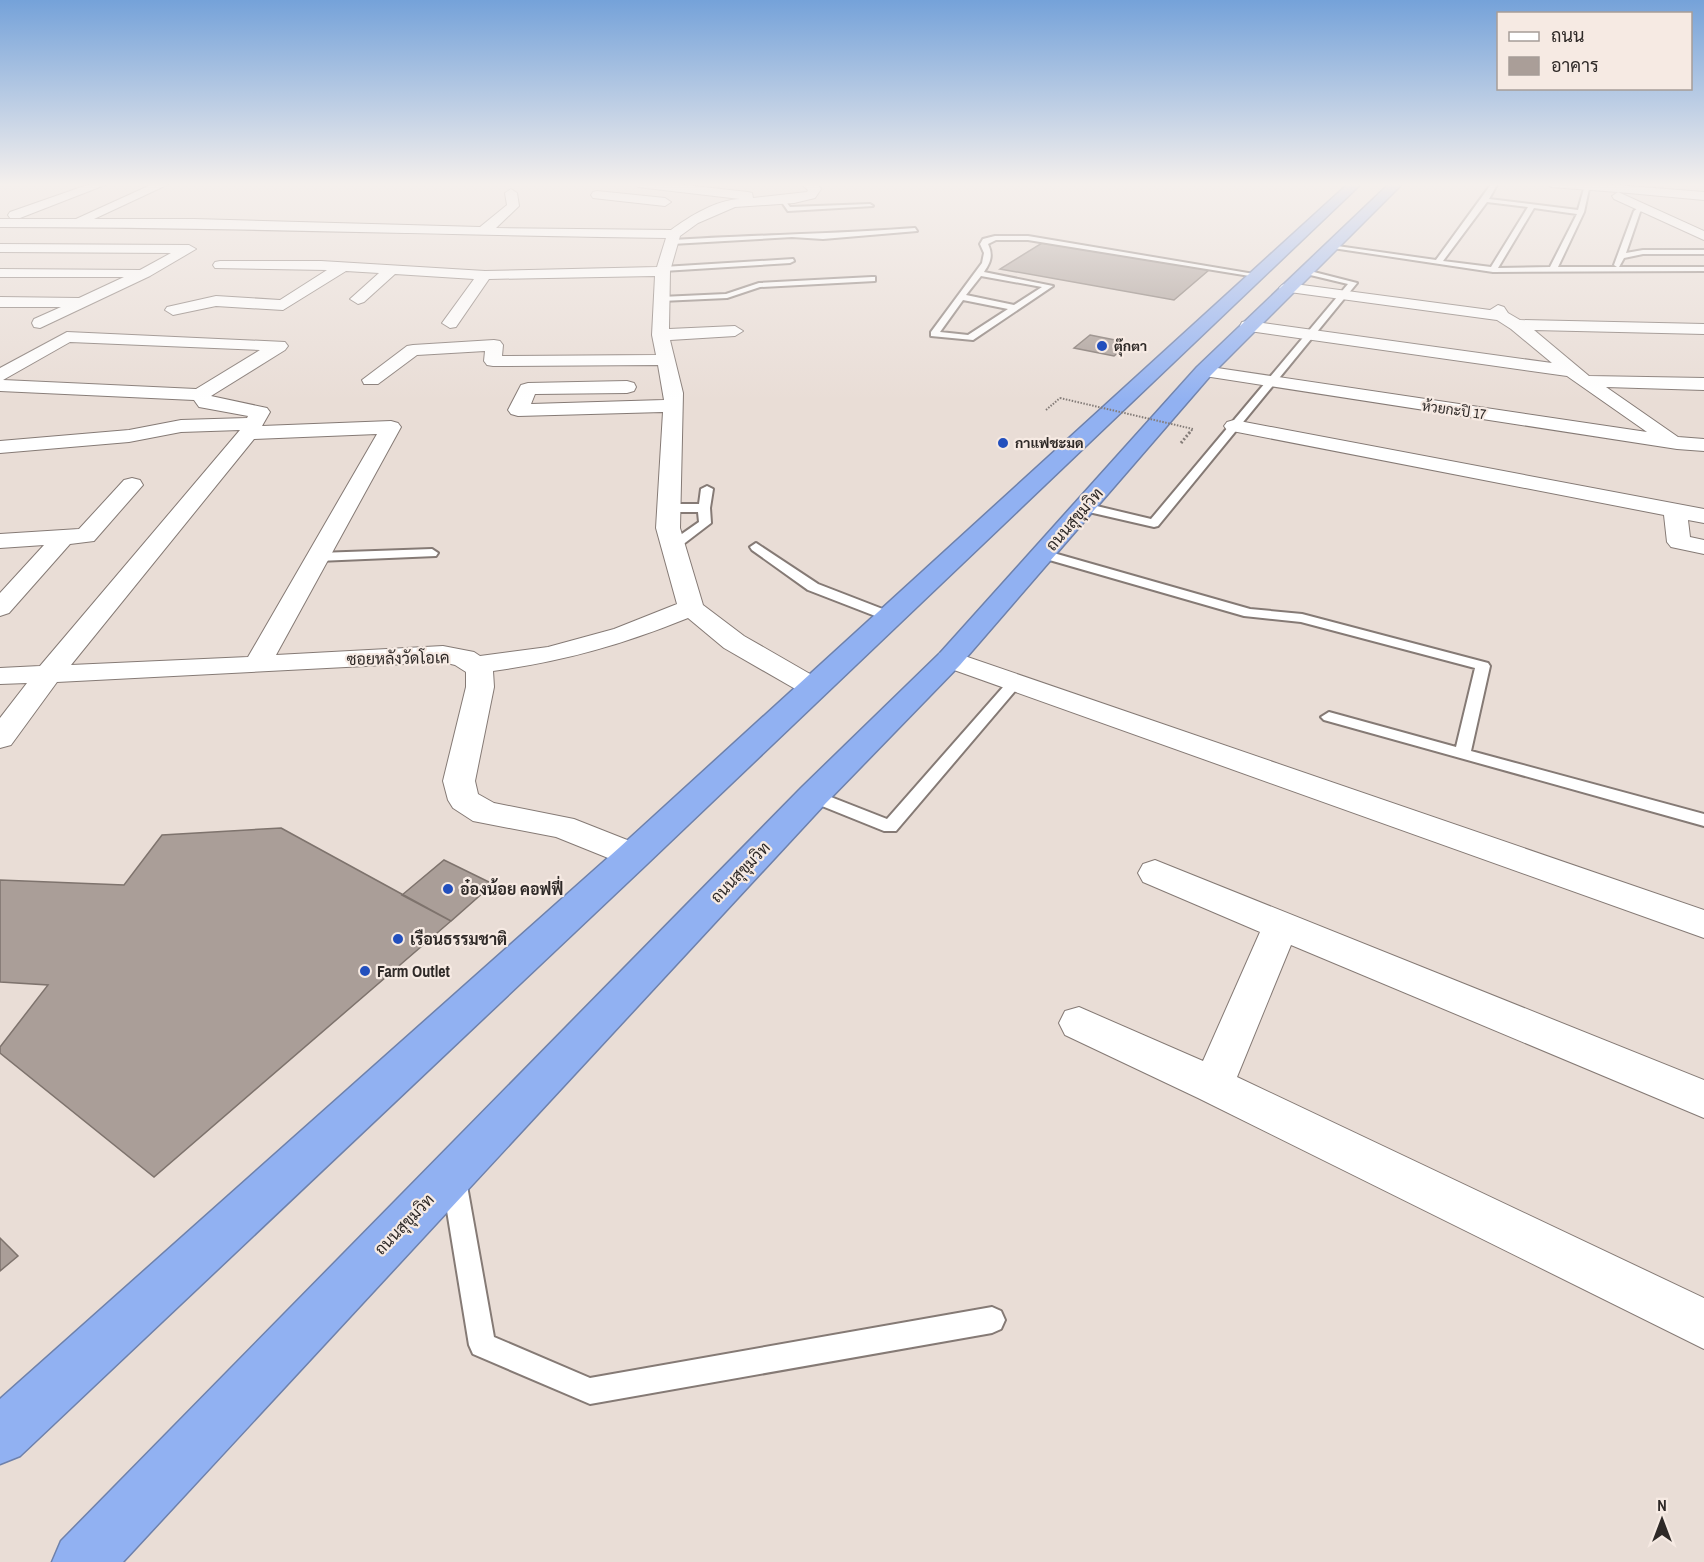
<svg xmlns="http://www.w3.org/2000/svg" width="1704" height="1562" font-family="'Archivo Narrow',Sarabun,sans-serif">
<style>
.building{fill:#aa9e98;stroke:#7e736d;stroke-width:1.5}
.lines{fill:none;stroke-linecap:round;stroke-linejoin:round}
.lane-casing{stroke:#857a75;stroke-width:4}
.street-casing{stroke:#857a75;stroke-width:2}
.highway-casing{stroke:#6e81ab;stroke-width:3}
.path-far1{stroke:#847c78;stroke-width:2;stroke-dasharray:1.5 1.5;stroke-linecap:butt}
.path{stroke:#847c78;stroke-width:3;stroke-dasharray:2 2;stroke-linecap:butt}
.lane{fill:#fff;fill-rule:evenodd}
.street{fill:#fff;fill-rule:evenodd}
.highway{fill:#91b1f2;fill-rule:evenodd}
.path-bridge{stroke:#847c78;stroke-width:2;stroke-dasharray:1.5 1.5;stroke-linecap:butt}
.poi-dot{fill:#224fbd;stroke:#f6eae3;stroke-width:2}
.labels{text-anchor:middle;stroke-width:4.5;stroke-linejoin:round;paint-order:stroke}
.far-poi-label{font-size:14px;font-weight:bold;fill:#2e2927;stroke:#f6eae3;text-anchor:start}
.far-street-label{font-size:14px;fill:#2e2927;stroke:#f6eae3}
.street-label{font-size:16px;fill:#2e2927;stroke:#f6eae3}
.poi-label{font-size:16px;font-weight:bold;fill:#2e2927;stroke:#f6eae3;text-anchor:start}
</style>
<rect width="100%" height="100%" fill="#e9ddd6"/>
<path class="building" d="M1042 243 1209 270 1174 300 1000 269Z
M1090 335 1130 343 1114 356 1074 348Z
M281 828 451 921 154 1177 0 1053V1047L48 985 0 982V880L124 885 162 835Z
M444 860 493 884 451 921 402 895Z
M0 1238 18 1256 0 1271Z"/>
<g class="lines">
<defs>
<path id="lane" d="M1492 183H1498L1489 199 1578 210 1585 185 1590 184 1584 212 1558 267H1617L1614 265 1634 211 1642 205 1645 207 1640 212 1626 253 1643 250H1704V254H1643L1624 258 1619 267H1704V271L1493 272 1326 247 1330 245 1436 260ZM1487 202 1528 207 1491 267 1443 261ZM1534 208 1577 214 1550 267 1498 268Z
M779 198H783L790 207 870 204 873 206 788 211Z
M915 228 917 231 823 239 792 237 672 244 668 242 672 240C753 235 834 234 915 228Z
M995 236H1028L1260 275 1256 277 1028 240H996L988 244C993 255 991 262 984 272L1053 286 973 340 931 336V332L982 263 984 253 980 244 983 239ZM981 276 1042 287 1014 305 966 295ZM963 300 1008 309 968 335 940 332Z
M793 259 794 261 790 263 663 271 659 269 663 267Z
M1302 269 1357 283 1158 526 1154 527 1080 510V504L1084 503 1151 519 1348 284 1302 273Z
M872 277H875V281L760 287 727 298 661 301 657 299 661 297 726 294 759 283Z
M707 486 713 489 710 508 711 523 677 549H669L667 546 669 543 699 522 698 512H668L662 508 668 504H699L701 489Z
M756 543 818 584 893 613 895 616 888 620 883 619 808 590 752 550 750 547Z
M432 549 438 553 436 556 318 561 312 557 318 553Z
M1043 550 1250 609 1302 614 1488 663 1490 666 1471 751 1704 814V826L1324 720 1321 717 1329 712 1456 747 1475 668 1301 622 1244 616 1039 557 1037 554Z
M1016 677 1023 681 1021 684 896 831H884L807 800 805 796 807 792 813 790 887 819 1011 678Z
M454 1169 462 1172 466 1180 494 1337 590 1378 992 1307 1001 1311 1005 1320 1001 1329 992 1333 590 1404 473 1354 469 1345 442 1180 446 1172Z"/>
<path id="street" d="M93 183H110L20 218H10L8 215 10 212Z
M155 183H171L94 219H194L480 227 507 205 505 193 511 189 517 193 519 206 496 228 671 230C690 216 716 200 740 199L638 187 632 183H667L748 192 752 193 753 198 807 192 808 190 800 183C809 183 816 181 821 189L815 198 794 203 735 207 698 223 680 236 670 271 669 329 735 326 743 331 735 336 670 340 683 393 680 528 703 605 744 636 824 682 828 688 824 694 814 697 804 694 724 648 688 618C621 645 565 661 493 671L494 687 475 781 478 794 494 803 574 819 645 847 650 856 645 865 633 868 556 837 473 821 453 808 448 800 443 781 466 687V672L455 665 443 662 57 682 11 745 0 748V718L27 683 0 684V668L40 666 240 430 181 432 129 442 0 453V441L129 430 181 420 247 418 248 416 199 407 194 400 0 391V368L67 332 285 342 288 346 285 350 211 396 267 408 270 412 262 426 391 421 398 423 401 427 276 655 443 646 474 652 480 656 548 647 614 629 677 604 656 528 663 412 518 416 511 414 508 410 521 385 528 383 627 381 634 383 636 387 634 391 627 393 535 394 531 404 664 400 658 365 493 366 487 365 484 361 485 351 417 355 378 384H364L362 380 407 346 413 345 494 340 500 341 503 345 502 356 656 355 652 335 655 276 489 279 456 327 450 328 442 323 474 279 395 274 364 302 358 304 350 299 379 273 346 271 283 310 216 306 173 315 165 310 167 307 216 296 280 300 327 270 215 268 213 265 215 262 220 261H321L485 271 657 267 666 238C444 235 222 227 0 227V219H76ZM70 342 260 350 196 389 3 380ZM377 434 248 657 71 665 254 439Z
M1545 183H1591L1704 192V200L1618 192 1704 231V240L1614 199 1612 196 1618 192 1551 187Z
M597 191 665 198 671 202 665 206 593 198 591 195 593 192Z
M0 244 189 245 196 249 150 276 40 328 34 327 32 323 34 319 61 307H0V297L79 298 124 277H0V269L140 270 171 253 0 252Z
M1287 283 1490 310 1498 305 1504 307 1508 313 1520 320 1704 324V334L1534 330 1589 376 1704 378V390L1606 387 1678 437 1704 439V451L1677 449 1198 375 1195 371 1198 367 1204 366 1647 432 1567 376 1242 330 1240 326 1242 322 1248 321 1552 363 1511 329 1497 320 1282 291 1279 288 1282 285Z
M1234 420 1704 509V523L1688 520 1690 537 1704 540V554L1671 547 1667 542 1664 515 1227 430 1224 426 1227 422Z
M132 478 140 480 143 485 94 541 70 544 9 613 0 616V593L44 545 0 548V534L79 529 124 480Z
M950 651 1704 910V938L940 665 936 659 940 653Z
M1155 860 1704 1080V1118L1291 945 1237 1077 1704 1298V1349L1198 1098 1065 1035 1059 1023 1065 1011 1079 1007 1203 1061 1260 932 1143 882 1138 873 1143 864Z"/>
<path id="highway" d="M1349 183H1362L646 865 20 1456 0 1464V1399L620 847Z
M1390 183H1403L1211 375 960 665 825 804 123 1562H52L61 1541 801 788 940 653 1197 367Z"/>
</defs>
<use href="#lane" class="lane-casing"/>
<use href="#street" class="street-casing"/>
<use href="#highway" class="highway-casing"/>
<path class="path-far1" d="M1046 410 1060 398
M1189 433 1193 429"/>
<path class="path" d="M1181 443 1190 432"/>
<use href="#lane" class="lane"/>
<use href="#street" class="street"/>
<use href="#highway" class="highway"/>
<path class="path-bridge" d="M1060 398 1193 429"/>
</g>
<linearGradient id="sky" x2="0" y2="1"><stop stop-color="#75a2d9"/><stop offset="0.46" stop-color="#f5f0ed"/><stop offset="1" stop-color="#f5f0ed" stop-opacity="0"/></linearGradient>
<rect width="1704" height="401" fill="url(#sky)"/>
<g class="poi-dot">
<circle cx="1102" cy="346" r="6"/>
<circle cx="1003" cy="443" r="6"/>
<circle cx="448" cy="889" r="6"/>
<circle cx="398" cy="939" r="6"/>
<circle cx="365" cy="971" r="6"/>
</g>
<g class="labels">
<g class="far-poi-label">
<text x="1114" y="351">ตุ๊กตา</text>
<text x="1015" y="448">กาแฟชะมด</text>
</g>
<g class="far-street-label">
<text transform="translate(1454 410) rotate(8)" y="5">ห้วยกะปิ 17</text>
</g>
<g class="street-label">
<text transform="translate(1074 519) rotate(-49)" y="6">ถนนสุขุมวิท</text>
<text transform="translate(398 658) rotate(-1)" y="6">ซอยหลังวัดโอเค</text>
<text transform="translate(740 872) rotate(-46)" y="6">ถนนสุขุมวิท</text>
<text transform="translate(404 1224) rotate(-46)" y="6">ถนนสุขุมวิท</text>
</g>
<g class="poi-label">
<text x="460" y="895">อ๋องน้อย คอฟฟี่</text>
<text x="410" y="945">เรือนธรรมชาติ</text>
<text x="377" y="977">Farm Outlet</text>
</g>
</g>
<rect x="1497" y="12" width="195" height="78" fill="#f6eae3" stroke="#a69d98" stroke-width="1.5"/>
<rect x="1509" y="32" width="30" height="9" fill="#ffffff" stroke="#a69d98" stroke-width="1.5"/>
<text x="1551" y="42" font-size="18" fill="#2e2927">ถนน</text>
<rect x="1509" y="57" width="30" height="18" fill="#aa9e98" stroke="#a69d98" stroke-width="1.5"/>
<text x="1551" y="72" font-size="18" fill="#2e2927">อาคาร</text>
<g transform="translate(1662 1520)" stroke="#f6eae3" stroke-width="4.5" paint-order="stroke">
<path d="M0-4.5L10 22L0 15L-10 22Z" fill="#2e2927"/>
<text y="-9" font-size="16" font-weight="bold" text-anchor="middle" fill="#2e2927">N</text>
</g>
</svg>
